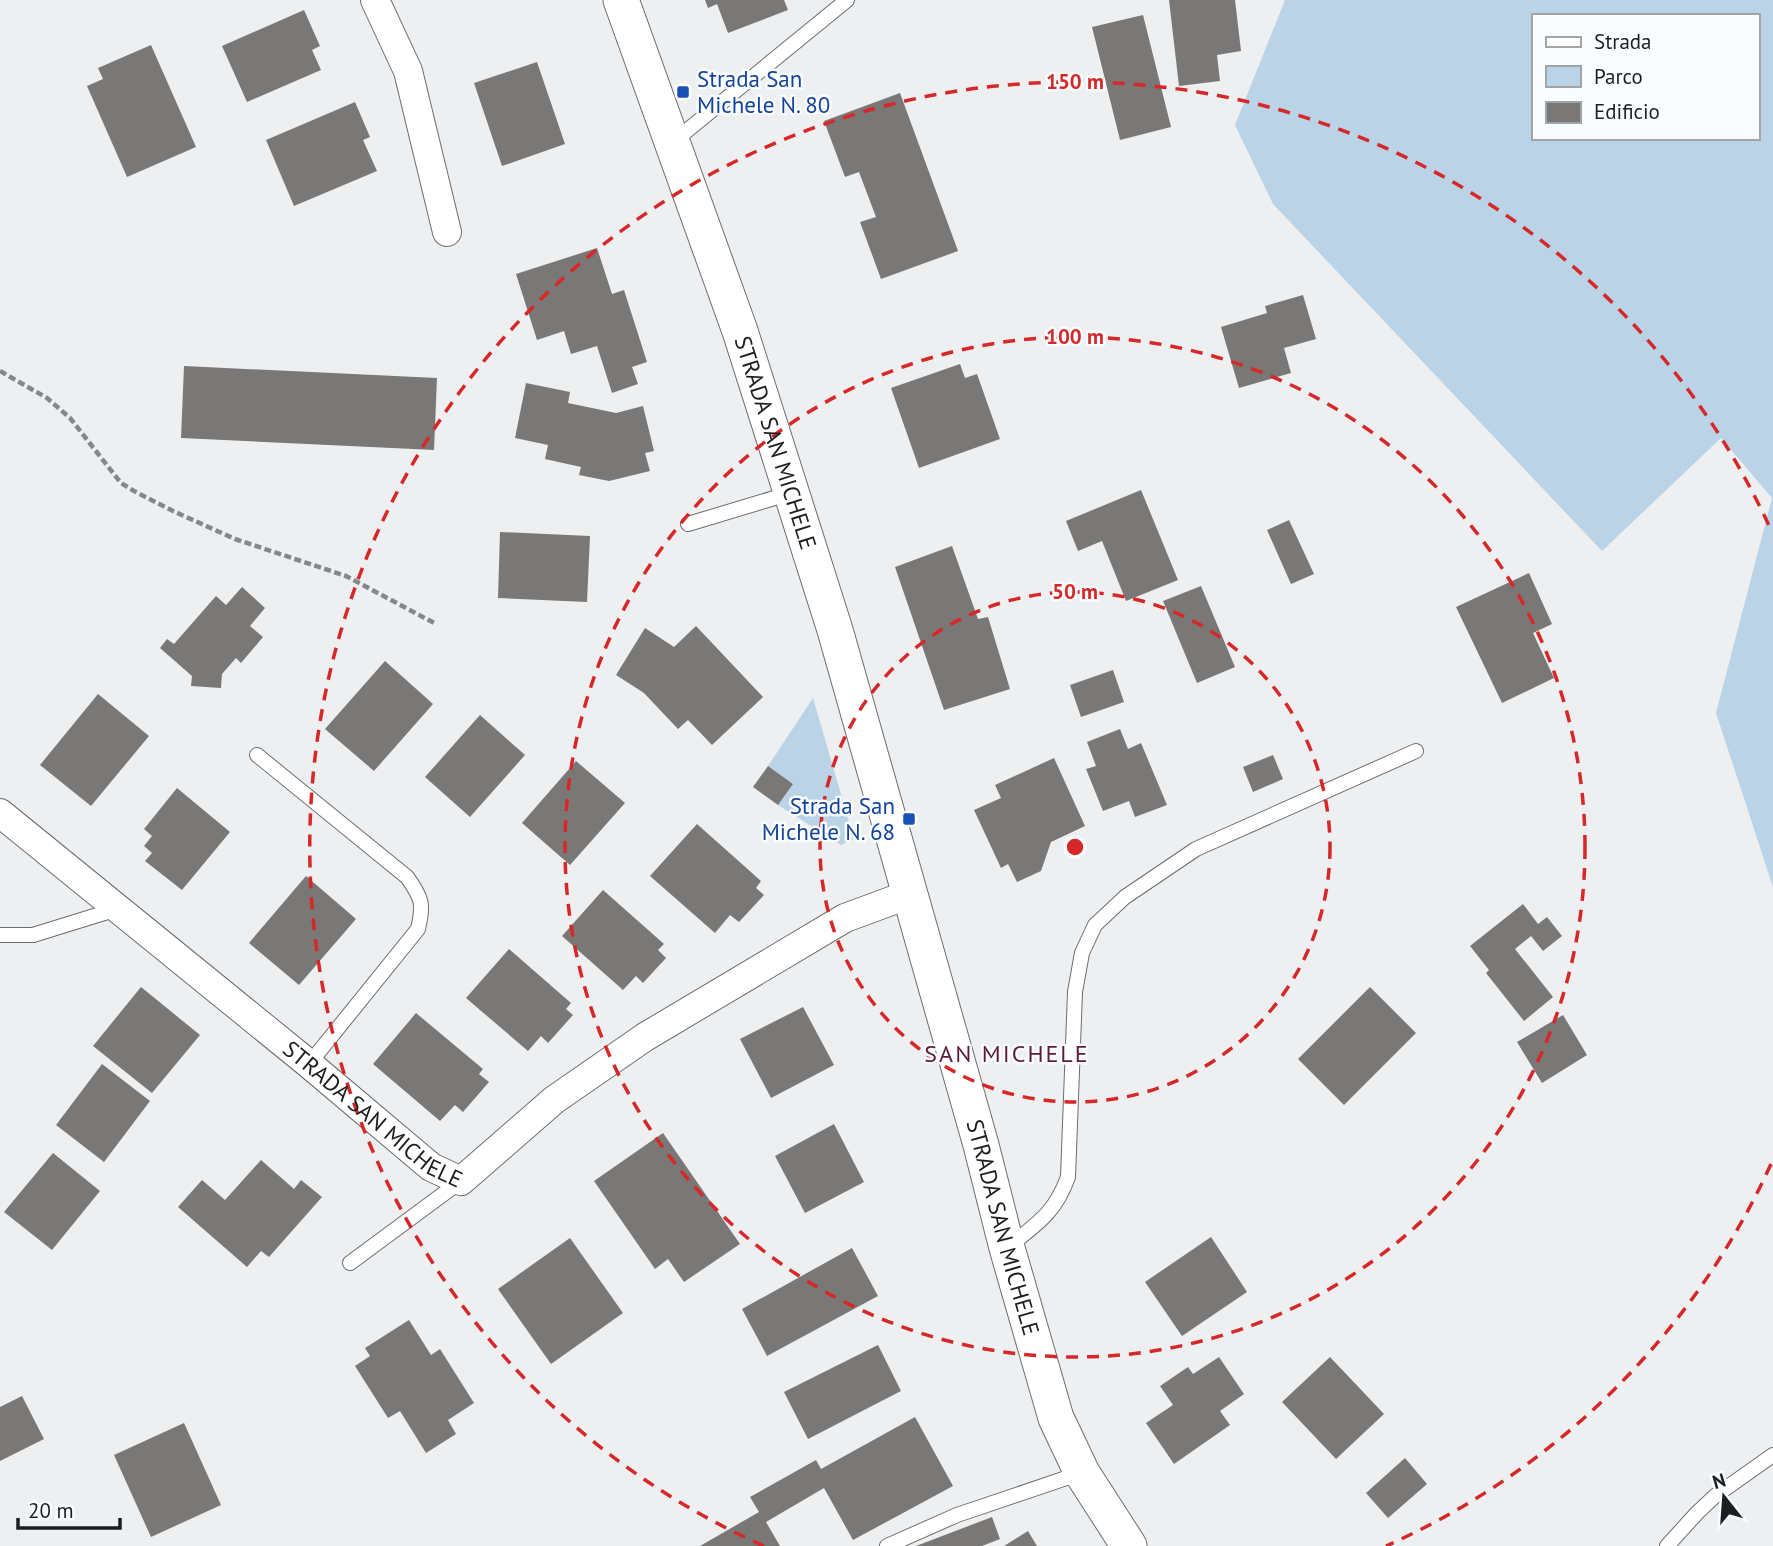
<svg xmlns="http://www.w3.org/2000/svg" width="1773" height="1546" font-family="'PT Sans',sans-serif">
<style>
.green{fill:#bad3e7;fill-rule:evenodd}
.building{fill:#7a7876}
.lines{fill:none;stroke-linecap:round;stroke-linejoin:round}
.service-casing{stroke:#6b6d6f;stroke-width:16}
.minor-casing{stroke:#6b6d6f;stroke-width:30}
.tertiary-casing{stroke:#6b6d6f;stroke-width:37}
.path{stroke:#858788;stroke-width:4.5;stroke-dasharray:7 3.5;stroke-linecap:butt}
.service{stroke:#fff;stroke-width:14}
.minor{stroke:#fff;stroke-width:28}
.tertiary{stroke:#fff;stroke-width:35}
.ring{fill:none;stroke:#d62828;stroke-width:3.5;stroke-dasharray:12 9}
.transit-dot{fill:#1a4fb4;stroke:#fafdff;stroke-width:2.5}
.labels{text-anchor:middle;stroke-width:5;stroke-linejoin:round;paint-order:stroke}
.transit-label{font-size:23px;fill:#164399;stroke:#fafdff;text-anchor:start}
.street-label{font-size:23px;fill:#1d1e1f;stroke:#fafdff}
.neighbourhood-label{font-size:24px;letter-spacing:2px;fill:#5d1b38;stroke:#fafdff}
.centre{fill:#d62828;stroke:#fafdff;stroke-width:3.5}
.ring-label{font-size:21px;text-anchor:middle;font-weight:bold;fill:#d62828;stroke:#fafdff;stroke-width:5;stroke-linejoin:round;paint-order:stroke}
</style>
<rect width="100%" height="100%" fill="#edeff1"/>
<path class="green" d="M1285 0H1773V887L1716 713 1772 498 1721 438 1602 551 1273 204 1235 125ZM1533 16H1757V138H1533Z
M813 698 854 839 841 845 778 805 793 784 768 766Z"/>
<path class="building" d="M705 0H784L788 10 728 33 717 4 708 8Z
M1169 0H1235L1241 51 1217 55 1220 81 1179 86Z
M304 10 320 46 312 50 321 70 247 102 222 46Z
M1143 15 1171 127 1120 140 1092 27Z
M151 45 196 147 127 177 87 86 103 79 98 68Z
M537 62 565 144 502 166 474 83Z
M900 93 958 251 881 279 860 222 876 217 859 172 845 177 824 121Z
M355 102 370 137 363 140 377 171 294 206 266 140Z
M597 248 612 294 624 290 647 362 632 367 638 384 612 393 597 346 571 354 564 331 537 340 516 274Z
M1303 295 1316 339 1284 348 1291 373 1239 388 1221 327 1267 313 1265 306Z
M960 364 965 378 977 374 1000 439 919 468 891 388Z
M184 366 437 378 434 450 181 438Z
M526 383 570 392 568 403 616 413 643 406 654 451 645 453 650 471 609 481 579 475 581 467 545 459 548 445 515 438Z
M1141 490 1178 580 1126 601 1102 541 1078 551 1066 521Z
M1289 520 1314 574 1291 584 1267 530Z
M500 532 590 536 587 602 498 598Z
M952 546 978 619 988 617 1010 689 944 710 895 567Z
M1529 573 1552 624 1533 633 1554 678 1502 703 1456 607Z
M1201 586 1235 667 1197 683 1163 601Z
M242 587 265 608 250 626 263 637 241 663 236 658 222 674 221 688 191 686 192 676 160 648 167 639 174 644 216 596 226 605Z
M696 626 763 697 712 745 688 720 678 729 644 693 616 675 645 628 674 647Z
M385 661 433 704 374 771 325 729Z
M1113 670 1124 702 1081 717 1070 685Z
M98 694 149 736 91 806 40 765Z
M480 715 525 755 470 817 425 777Z
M1120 729 1128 749 1141 743 1167 805 1135 817 1129 801 1103 811 1086 769 1096 766 1087 742Z
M1273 755 1283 779 1253 792 1243 767Z
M1054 758 1085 826 1051 842 1041 871 1017 882 1008 864 1001 868 974 810 1001 798 995 785Z
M576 761 625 803 570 865 522 823Z
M768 766 793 784 778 805 753 787Z
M177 788 230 832 182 890 145 861 152 853 144 846 152 836 144 829Z
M697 824 761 881 756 888 764 895 739 922 730 915 715 933 650 876Z
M306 876 356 919 299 985 249 943Z
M603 890 664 944 658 950 666 958 643 983 636 976 623 990 562 936Z
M1523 904 1538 924 1547 917 1562 936 1543 951 1531 936 1515 949 1553 997 1524 1021 1486 973 1489 970 1470 946Z
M509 949 571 1003 566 1009 573 1015 548 1043 541 1036 528 1051 466 998Z
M141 987 200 1035 152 1093 93 1046Z
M1370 987 1416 1033 1344 1105 1298 1059Z
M803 1007 834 1065 771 1098 740 1039Z
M416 1013 483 1069 479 1074 489 1082 463 1112 455 1105 440 1121 373 1064Z
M1563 1015 1587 1055 1542 1083 1517 1042Z
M102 1064 150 1101 104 1162 56 1125Z
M834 1124 864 1182 805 1213 775 1156Z
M663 1133 740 1244 684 1282 668 1259 655 1269 594 1181Z
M53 1153 100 1191 52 1250 4 1212Z
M261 1160 294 1189 301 1180 322 1197 269 1257 261 1251 247 1267 178 1207 202 1180 225 1200Z
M1211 1237 1247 1292 1182 1336 1145 1282Z
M570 1238 623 1313 551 1364 498 1289Z
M852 1248 878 1296 767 1356 742 1309Z
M409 1320 431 1355 440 1349 474 1403 448 1420 456 1434 426 1453 400 1411 388 1418 355 1366 370 1356 365 1348Z
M878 1345 901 1391 808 1439 784 1392Z
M1219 1357 1244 1394 1220 1411 1230 1425 1174 1464 1146 1423 1173 1405 1160 1386 1188 1367 1193 1374Z
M1330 1357 1384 1414 1336 1459 1282 1402Z
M22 1396 44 1439 0 1461V1407Z
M915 1417 953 1486 853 1540 824 1488 766 1522 780 1546H700L759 1512 750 1497 816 1460 821 1469Z
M184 1423 221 1505 151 1537 114 1455Z
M1405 1458 1427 1484 1388 1518 1366 1493Z
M992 1517 1000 1539 982 1546H916Z
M1028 1531 1037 1546H1004Z"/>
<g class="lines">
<defs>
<path id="service" d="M673 142 847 0
M688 524 791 493
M257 755 407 877C422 898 424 904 418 929L309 1064
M0 935H33L117 909
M1008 1247C1038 1223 1055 1213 1068 1177L1075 992 1082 953 1095 925 1125 897 1196 849 1416 751
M350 1263 461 1181
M887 1546 957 1515 1081 1473
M1667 1546 1697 1513 1715 1496 1773 1455"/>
<g id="minor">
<path d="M375 0 408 71 447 232"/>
<path id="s1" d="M0 813 309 1064 431 1167 461 1181 554 1100 645 1037 845 918 910 894"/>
</g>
<g id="tertiary">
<path id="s2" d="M621 0 740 331 835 630 981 1145 1007 1248 1056 1418 1082 1473 1129 1546"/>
</g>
</defs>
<use href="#service" class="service-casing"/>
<use href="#minor" class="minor-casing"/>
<use href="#tertiary" class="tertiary-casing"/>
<path class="path" d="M0 371 47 398 70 418 121 483 134 491 173 511 235 539 346 576 436 624"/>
<use href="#service" class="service"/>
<use href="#minor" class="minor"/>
<use href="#tertiary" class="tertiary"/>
</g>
<g class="ring">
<circle cx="1075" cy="847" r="255"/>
<circle cx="1075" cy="847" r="510"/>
<path d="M1771 1164A765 765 0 0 1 1386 1546M764 1546A765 765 0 1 1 1771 530"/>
</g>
<g class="transit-dot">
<rect x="676" y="85" width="14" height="14" rx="3.5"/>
<rect x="902" y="812" width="14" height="14" rx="3.5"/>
</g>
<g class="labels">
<g class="transit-label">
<text x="697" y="87">Strada San<tspan x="697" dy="26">Michele N. 80</tspan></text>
<text x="895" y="814" text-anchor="end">Strada San<tspan x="895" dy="26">Michele N. 68</tspan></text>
</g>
<g class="street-label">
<text dy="8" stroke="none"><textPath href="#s2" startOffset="469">STRADA SAN MICHELE</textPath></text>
<text dy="8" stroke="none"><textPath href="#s1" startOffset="480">STRADA SAN MICHELE</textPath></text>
<text dy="8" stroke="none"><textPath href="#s2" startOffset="1286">STRADA SAN MICHELE</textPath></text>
</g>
<g class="neighbourhood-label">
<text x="1007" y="1062">SAN MICHELE</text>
</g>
</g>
<circle cx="1075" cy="847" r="10" class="centre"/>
<g class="ring-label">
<text x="1075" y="89">150 m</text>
<text x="1075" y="344">100 m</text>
<text x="1075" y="599">50 m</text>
</g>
<rect x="1532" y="14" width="228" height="126" fill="#fafdff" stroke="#a2a4a5" stroke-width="2"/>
<rect x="1546" y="37" width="35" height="10" fill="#ffffff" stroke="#a2a4a5" stroke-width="2"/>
<text x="1594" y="49" font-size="21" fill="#1d1e1f">Strada</text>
<rect x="1546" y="66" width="35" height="21" fill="#bad3e7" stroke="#a2a4a5" stroke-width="2"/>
<text x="1594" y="84" font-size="21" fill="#1d1e1f">Parco</text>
<rect x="1546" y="102" width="35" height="21" fill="#7a7876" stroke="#a2a4a5" stroke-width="2"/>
<text x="1594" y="119" font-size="21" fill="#1d1e1f">Edificio</text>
<g transform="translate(1724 1497) rotate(343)" stroke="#fafdff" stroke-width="5" paint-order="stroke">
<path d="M0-5L12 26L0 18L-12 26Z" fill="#1d1e1f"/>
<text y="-10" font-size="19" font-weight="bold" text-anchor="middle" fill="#1d1e1f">N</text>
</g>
<path d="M18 1518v10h102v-10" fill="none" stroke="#1d1e1f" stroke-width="3.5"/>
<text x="28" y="1518" font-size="21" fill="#1d1e1f" stroke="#fafdff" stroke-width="5" paint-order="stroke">20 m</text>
</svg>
